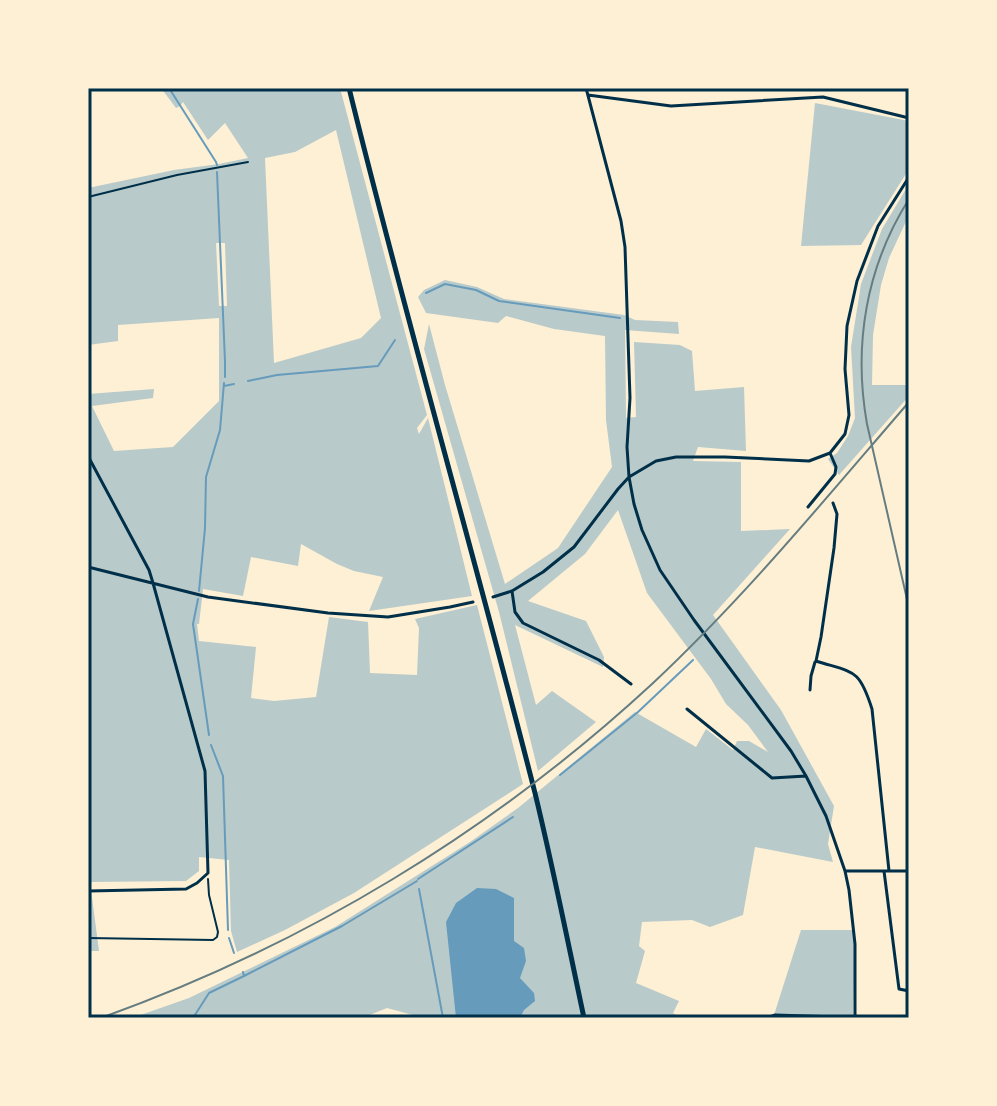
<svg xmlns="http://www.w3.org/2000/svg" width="997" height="1106" font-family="'Sofia Sans Condensed',sans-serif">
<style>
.green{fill:#b9caca;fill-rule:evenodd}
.water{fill:#669bbc}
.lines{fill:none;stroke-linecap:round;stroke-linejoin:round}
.stream{stroke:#669bbc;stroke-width:2}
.path{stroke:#003049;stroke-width:2}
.service{stroke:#003049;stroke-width:2}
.minor{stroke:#003049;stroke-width:3}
.secondary{stroke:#003049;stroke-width:5}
.rail{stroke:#657d81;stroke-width:2}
.neatline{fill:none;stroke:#003049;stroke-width:3}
</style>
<rect width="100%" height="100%" fill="#fdf0d5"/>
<path class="green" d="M161 88H340L427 415 417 428 419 434 428 418 472 596 369 611 383 577 354 571 337 564 301 544 298 566 251 557 243 596 203 589 199 624H197L199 641 256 647 251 698 274 701 316 697 329 617 368 622 370 673 417 675 419 628 415 619 477 605 523 784 354 893 285 930 237 952 231 931 229 860 199 857V871L186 881 90 882 99 951H88V394L154 389 153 398 92 406 114 451 173 447 219 401V318L118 325V341L88 345V188L174 170 219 164 248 158 225 123 208 140 183 102 180 106 176 108ZM336 130 381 318 361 338 274 363 265 158 295 152ZM216 243H225L227 306H219Z
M815 103 909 121V169L861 245 801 246Z
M909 184V215L889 258 881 285 873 335 872 385H906L909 388V396L839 475 828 459 837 453 848 436 855 418 851 347 861 284 882 229Z
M445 280 477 287 504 299 624 315 635 320 678 322 679 334 625 330 626 418 636 417 634 342 680 345 692 351 695 391 744 387 746 451 698 447 693 461 741 462V531L790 529 713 615 781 710 834 806 828 844 833 862 755 847 743 915 710 927 692 920 642 922 639 946 645 951 636 983 679 1001 673 1013 681 1018H424L387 1008 362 1018H132L189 998 335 927 470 842 518 808 635 712 696 747 706 729 733 750 737 741H749L768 752 748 725 726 704 711 679 647 593 618 510 585 554 528 601 586 621 604 657 603 667 515 625 536 705 552 691 596 722 538 771 499 612 424 349 429 324 445 385 505 584 558 548 612 467 606 420 605 336 554 329 506 316 498 323 426 313 418 297 424 290Z
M801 930H853L855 944 853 1015H774Z"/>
<path class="water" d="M477 888 496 889 514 898V941L524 948 526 961 520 978 534 993 535 1001 524 1010 520 1018H456L446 922 456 903Z"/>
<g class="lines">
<path class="stream" d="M169 88 216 162 217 165
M217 172 225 361V377
M426 293 445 284 476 290 499 301 620 318
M248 381 277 375 378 366 395 340
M224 386 234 384
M199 591 205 528 206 477 220 430 224 383
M198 599 193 624 209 735
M211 745 223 776 228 930
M560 775 638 712 693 660
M418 879 513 817
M419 889 443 1018
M229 938 234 953
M244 976 342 926 417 881
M193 1018 209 993 244 976 243 972"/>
<path class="path" d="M88 938 213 940 217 937 218 932 209 895 208 879"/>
<path class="service" d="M88 197 177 175 248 162"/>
<path class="minor" d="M586 88 621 221 625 247 630 398 627 447 629 477 634 504 642 530 660 570 694 620 791 751 806 776 826 816 845 871 849 890 855 944V1017
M588 95 671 106 823 97 909 118
M88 456 149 570 153 583 205 771 208 873 197 883 186 889 88 891
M833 503 837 514 834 548 821 637 816 661C854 673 859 668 872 709L889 871
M808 507 835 474 836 467 830 453
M88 567 208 597 328 613 388 617 450 607 473 602
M512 591 515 612 523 623 599 660 631 684
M493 597 512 591 543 572 574 547 618 489 629 477 656 461 676 457H725L809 461 830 453 845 434 849 415 845 369 847 326 857 281 878 226 909 177
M810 690 811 676 815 662
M687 709 772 778 806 776
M845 871H909
M884 871 899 989 909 991
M767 1018 775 1015 870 1018"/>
<path class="secondary" d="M349 88C407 324 475 557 535 793 553 867 568 943 584 1018"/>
<path class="rail" d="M909 199C866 267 853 345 867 424L909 608
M101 1018C305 945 493 831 652 684 745 597 826 498 909 402"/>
</g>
<rect width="997" height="1106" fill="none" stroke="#fdf0d5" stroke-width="180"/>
<rect x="90" y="90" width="817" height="926" class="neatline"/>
</svg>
